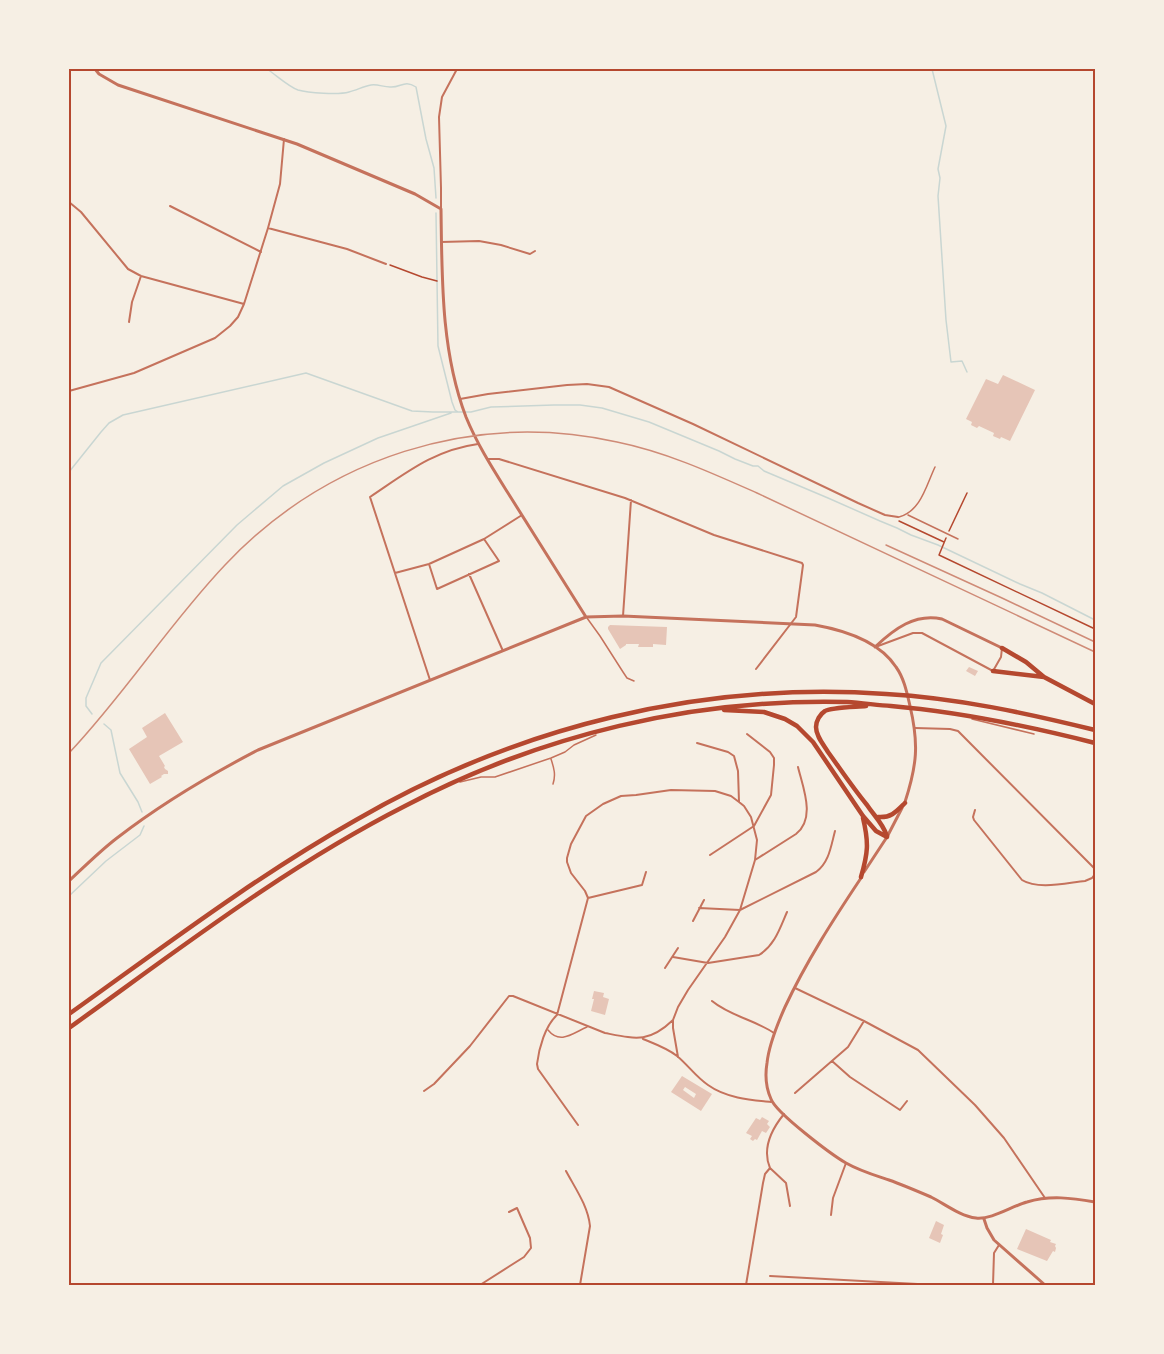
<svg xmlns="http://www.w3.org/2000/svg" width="1164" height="1354" font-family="Jost,sans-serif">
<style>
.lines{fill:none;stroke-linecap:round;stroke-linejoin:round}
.stream{stroke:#c9d6d2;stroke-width:1.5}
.building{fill:#e6c5b7;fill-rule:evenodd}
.path{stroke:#b5482f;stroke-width:1.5}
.service{stroke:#c5725c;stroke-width:1.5}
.pedestrian{stroke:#c5725c;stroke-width:2}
.minor{stroke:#c5725c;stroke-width:2}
.tertiary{stroke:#c5725c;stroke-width:3}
.trunk{stroke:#b5482f;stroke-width:4.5}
.rail{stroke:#cf8b77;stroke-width:1.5}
.neatline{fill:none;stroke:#b5482f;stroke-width:2}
</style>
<rect width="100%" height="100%" fill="#f6efe4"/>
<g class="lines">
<path class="stream" d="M267 69C276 75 289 87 298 90 308 93 339 95 349 92 357 90 364 86 371 85 378 84 383 87 390 87 401 88 404 79 416 87L426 139 434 168 436 198
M932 69 946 126 938 169 940 178 938 196 946 320 951 362 962 361 967 372
M436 213 438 346 452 402 455 410 458 412
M69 472 101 432 109 423 123 415 306 373 412 411 433 412H471L491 407 554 405H580L602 408 649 422 719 451 735 459 753 466H758L764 471 828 498 880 521 897 528 911 535 938 545 1020 584 1042 593 1095 620
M92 714 86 706V698L101 663 237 525 283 486 324 463 378 438 451 413
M104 724 111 730 120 773 138 802 142 812
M69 896 106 861 140 835 144 826"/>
</g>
<path class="building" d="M1003 375 1035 390 1010 441 1001 437 1000 439 993 436 994 433 979 426 977 428 971 425 972 422 966 419 986 379 998 384Z
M610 625 667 627 666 645 653 644V647H638L639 644H626V645L620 649 608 629V627Z
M969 667 978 671 975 676 966 671Z
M165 713 183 742 159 756 165 766 164 767 165 769 168 771V774H164L161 776 162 777 150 784 129 749 147 737 142 728Z
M594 991 604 993 603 997 609 999 605 1015 591 1011 594 999H592Z
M682 1076 712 1094 701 1111 671 1092ZM685 1087 696 1094 694 1098 683 1090Z
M762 1117 769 1121 767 1124 770 1127 766 1133 762 1131 757 1140 755 1139 753 1141 750 1139 752 1136 746 1133 756 1118 760 1120Z
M936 1221 944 1225 941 1234 943 1235 940 1243 929 1238Z
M1026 1229 1051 1240 1050 1242 1056 1244 1055 1246 1056 1248 1055 1252 1053 1251 1047 1261 1017 1249Z"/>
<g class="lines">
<path class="path" d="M390 265 422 277 437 281
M899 521 944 542
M949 531 967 493
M946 538 939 555 1095 629"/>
<path class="service" d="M908 515 958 539
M899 517C921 511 926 486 935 467
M587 618 600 636 623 672 627 678 634 681
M972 719 1034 734
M551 759C554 768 556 775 553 784
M460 782 481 777H495L551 758 565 752 574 745 596 735
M548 1030C560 1045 573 1033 587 1027"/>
<path class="pedestrian" d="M993 1285 994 1253 999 1245"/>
<path class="minor" d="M69 202 81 212 128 269 141 276 244 304
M170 206 261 252
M441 209V188L439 117 442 97 457 69
M268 228 347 249 386 264
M441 242 479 241 501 245 530 254 535 251
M129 322 132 302 141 276
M69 391 134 373 215 338 230 326 238 317 244 304 268 228 280 184 284 139
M460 399 488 394 567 385 587 384 609 387 693 424 858 503 885 515 898 517
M488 459H499L625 498 714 535 802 563 803 565 796 617 756 669
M429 564 437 589 499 561 484 539
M395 573 429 564 484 539 522 515
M469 574 503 651
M623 616 631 500
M878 646 913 633H922L993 671 1001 657 1002 648
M430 680 370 497C406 473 434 450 478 444
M915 728 950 729 958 731 1095 869
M697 743 728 752 734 756 738 771 739 802
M975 810 973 817 974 820 1022 880C1038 890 1066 883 1085 881L1092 878 1095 874
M710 855 754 826 771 795 774 765V758L770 752 747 734
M755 860 796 834C816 818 803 788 798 767
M588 898 642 885 646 872
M699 908 740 910 816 872C829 863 831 846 835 831
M693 921 704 900
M673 957 708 963 759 955C775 945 780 928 787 912
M665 968 678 948
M795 988 864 1021 918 1050 975 1105 1004 1138 1045 1198
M712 1001C730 1016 755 1020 774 1033
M643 1039C655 1044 667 1048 677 1056 688 1065 696 1077 708 1085 726 1098 750 1100 771 1102
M832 1061 850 1077 900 1110 907 1101
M424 1091 434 1084 470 1046 509 996H513L605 1033C636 1039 649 1043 673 1020
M795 1093 848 1047 864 1021
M578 1125 538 1069 537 1064C539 1048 545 1026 557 1015L588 898 585 891 571 873 567 862V858L571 844 586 816 603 804 621 796 636 795 671 790 715 791 731 796 739 802 744 806 751 817 757 840 755 860 740 910 725 937 688 990 678 1007 673 1020V1028L678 1057
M770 1168 786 1183 790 1206
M566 1171C575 1188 588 1206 590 1226L580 1285
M831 1215 833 1198 846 1163
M770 1276 936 1285
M480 1285 524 1257 531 1248 530 1238 517 1208 509 1212
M746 1285 763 1183 765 1174 770 1168C762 1149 771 1130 784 1114"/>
<path class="tertiary" d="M95 69 99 74 118 85 297 144 415 194 441 209C442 279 441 351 466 417 477 444 493 469 508 493 534 535 560 576 586 617
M875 647C894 629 915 613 942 619L1002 648
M864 872 887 837 902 808
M861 878C833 920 806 962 785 1007 777 1025 769 1044 767 1063 765 1075 766 1088 771 1099 776 1113 832 1155 846 1163 860 1171 874 1175 889 1180 903 1185 917 1191 931 1197 945 1204 960 1216 976 1218 991 1220 1012 1206 1027 1202 1050 1195 1072 1198 1095 1202
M69 881C85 866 100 851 117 838 161 804 208 776 258 750L586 617 623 616 815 625C843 630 879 641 896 667 904 678 907 693 910 706 919 744 917 765 905 802
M984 1219 987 1228 994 1240 1045 1285"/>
<path class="trunk" d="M1002 648 1026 662 1044 677 1095 704
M993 671 1044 677
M866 706C857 707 831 707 825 711 820 714 816 721 816 727 816 736 823 744 828 752 841 770 853 788 867 805 875 817 882 822 887 836
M724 710 764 712 785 719 797 726 813 742 863 816 876 831 887 837
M878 817C891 818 896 812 905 803
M861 877C868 853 869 843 863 818
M69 1014C163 947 255 877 356 820 516 727 701 681 886 694 957 698 1026 713 1095 730
M69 1028C178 950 285 867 405 806 540 735 694 698 847 702 862 703 877 705 891 706 961 712 1028 726 1095 743"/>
<path class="rail" d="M886 545 1002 598 1095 642
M69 753C125 694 169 624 225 565 326 458 472 410 617 442 666 452 712 473 757 493L1095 652"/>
</g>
<rect width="1164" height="1354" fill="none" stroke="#f6efe4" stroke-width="141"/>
<rect x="70" y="70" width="1024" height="1214" class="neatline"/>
</svg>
